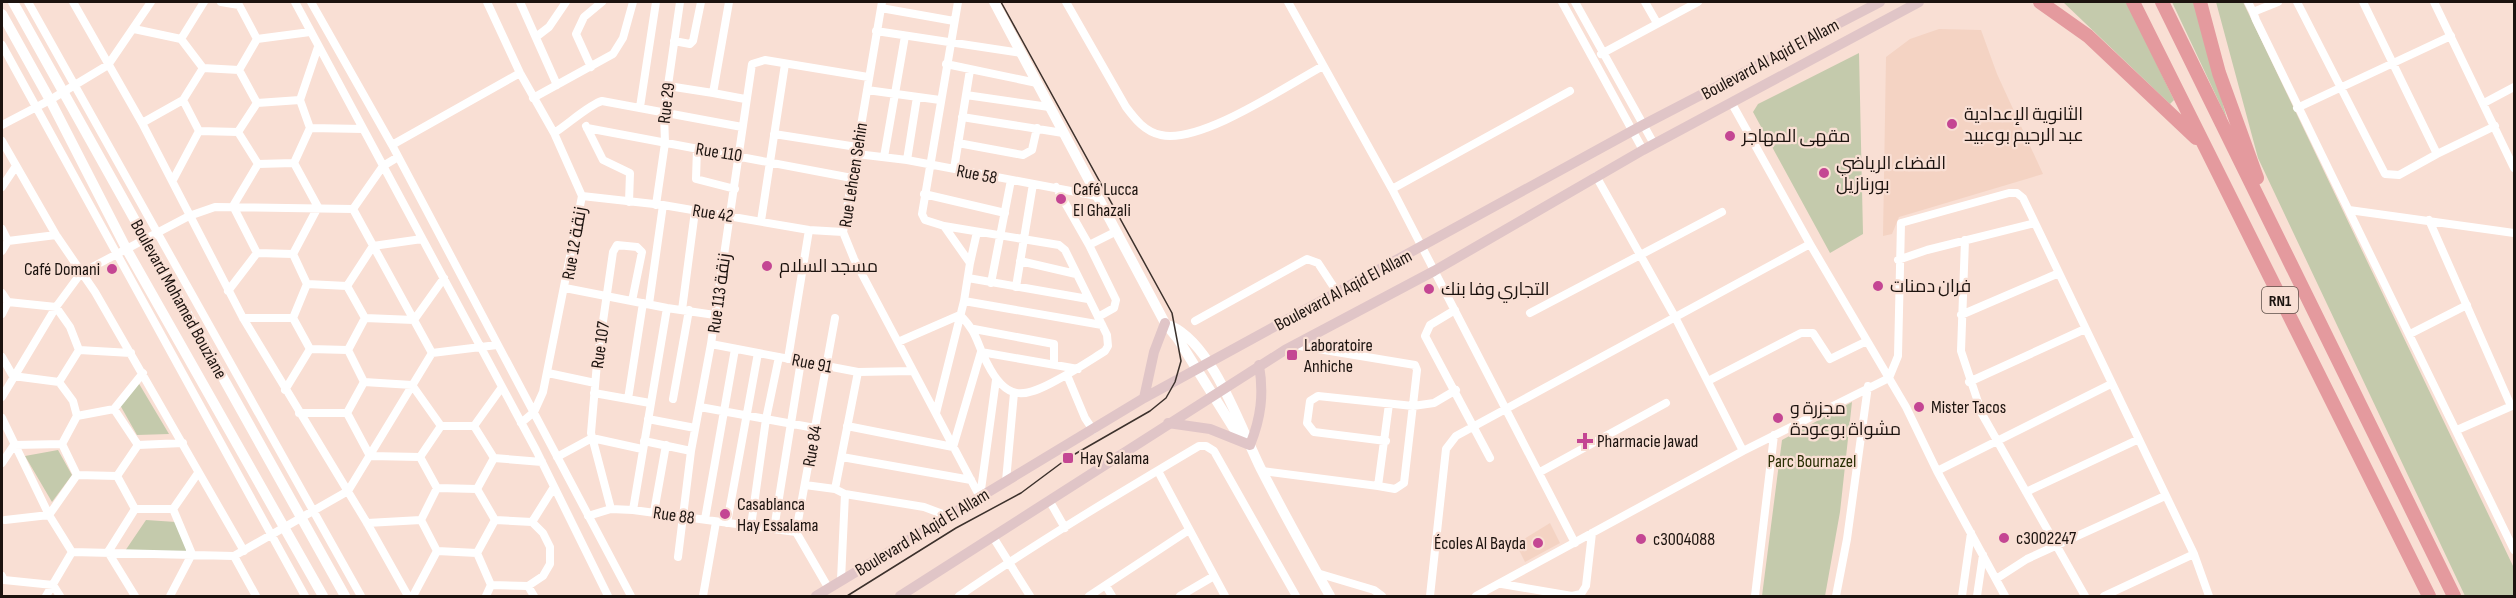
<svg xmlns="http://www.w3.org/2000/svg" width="2516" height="598" font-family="'Sofia Sans Condensed',Cairo,sans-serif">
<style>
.built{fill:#f4d3c3}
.green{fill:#c4caac}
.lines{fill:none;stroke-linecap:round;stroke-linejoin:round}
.minor{stroke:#fff;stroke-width:8}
.tertiary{stroke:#fff;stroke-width:10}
.secondary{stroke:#e0c5c7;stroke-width:10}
.trunk{stroke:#e49a9e;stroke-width:14}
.tram{stroke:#3c312c;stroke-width:1.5}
.poi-dot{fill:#c44693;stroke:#f9dfd4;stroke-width:2}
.labels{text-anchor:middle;stroke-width:4.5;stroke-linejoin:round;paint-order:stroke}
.shield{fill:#f9dfd4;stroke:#5e504a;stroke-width:1.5}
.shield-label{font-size:16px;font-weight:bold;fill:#1c130f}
.street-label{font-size:18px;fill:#1c130f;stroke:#f9dfd4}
.poi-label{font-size:18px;fill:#1c130f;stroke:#f9dfd4;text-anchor:start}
.park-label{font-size:18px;fill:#292e04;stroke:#f9dfd4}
</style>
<rect width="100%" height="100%" fill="#f9dfd4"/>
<path class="built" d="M1939 29 1981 30 1997 74 2043 174 1899 217 1892 234 1883 236 1886 57 1910 39Z
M1550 523 1560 543 1525 562 1516 544Z"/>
<path class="green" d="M2063 2H2127L2174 100 2170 104Z
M2172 2H2195L2227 119Z
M2216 2H2243L2514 568V596H2465L2258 158Z
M1859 53 1863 234 1830 253 1753 112 1758 104Z
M138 382 169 434 137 435 120 405Z
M1852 402 1840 512 1825 596H1762L1782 440Z
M58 450 72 475 52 502 25 456Z
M146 520 176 522 189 552 125 551Z"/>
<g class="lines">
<path class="minor" d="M28 2 361 596
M73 2 142 123 243 318 367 523 408 596
M221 2 239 5 257 39
M295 2 536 450 608 596
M311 2 392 145 631 596
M487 2 520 73 554 133 582 196 543 392 534 412 521 423
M520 2 557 85
M882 2 843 232 854 259 980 497
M1066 2 1126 107C1135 119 1145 132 1161 135 1201 144 1286 86 1323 66
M1288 2 1392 189 1575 543
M1562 2 1643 150
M1575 2 1654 144
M1645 2 1657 23
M2248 2 2253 12
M2278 2 2253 12 2256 20 2514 550
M2297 2 2385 174 2399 175 2437 154
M2363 2 2437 154 2495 126
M2434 2 2514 168
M881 8 954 21
M134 29 181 39 203 68 183 100 142 123
M876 31 1021 53
M536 37 549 27 566 2
M181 39 204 2
M674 41 690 44 693 41 701 2
M2 45 305 596
M318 47 300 100 310 128 363 129
M1601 54 1698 2
M946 64 1037 83
M591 67 576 34 584 17 602 2
M203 68 239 70 257 39 310 32
M239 70 257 103
M668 86 713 93 729 2
M867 90 940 100
M713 93 745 99
M966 95 1049 107
M533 98 613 54 623 38 633 2
M183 100 199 131 238 132 258 164 294 163
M1731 102 1810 244 1906 407 1937 471 2005 596
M2484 103 2514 87
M640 107 656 2
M2297 108 2451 36
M962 117 1063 133
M2 125 50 100 108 65 151 2
M586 126 603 160 630 173 629 202
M587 128 852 178
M238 132 257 103 300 100
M554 133C567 125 590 104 602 101L742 127
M774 134 857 147
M2 141 56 235 95 292 244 551
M958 143 1023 155 1032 150 1037 128
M392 145 520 73
M697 148 696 179 735 189
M857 154 907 160 1097 196
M884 157 905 36
M907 160 917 97
M258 164 233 206 257 253 293 254 318 207 294 163 310 128
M954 169 970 70
M1596 176 1675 317 1743 451
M173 180 199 131
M2 187 16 166
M1056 187 1089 245 1116 300 1114 308 1098 317
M1392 189 1570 91
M924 194 1005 213
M582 196 663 205 809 230 843 232
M656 205 665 143 664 113 680 2
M353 209 432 353
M353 209 383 166 398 157
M2349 210 2514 233
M2429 220 2511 406
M761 221 785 64
M2 229 8 241
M1965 240 1961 351 1982 414 2085 596
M1089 245 1115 232
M2 251 8 241 56 235
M293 254 307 284 293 318
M1898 260 1927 250 2035 223
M1020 261 1076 274
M970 263 977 232
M968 278 1088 299
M991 283 1011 180
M307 284 347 286 365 318 414 320 444 278
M347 286 373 246 422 239
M1016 287 1033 184
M565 288 667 308 715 315
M228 291 257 253
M2 293 8 302
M964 301 1102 325
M8 302 56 307 70 327 79 350 59 382
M649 304 663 205
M682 310 695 211
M1455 310 1430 325 1425 336 1490 458
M1530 313 1722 212
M2 314 8 302
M1961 315 2059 273
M243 318H293L310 349 348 350 365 318
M1195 321 1307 259 1318 263 1337 292
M974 329 1054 344V364
M2410 334 2467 305
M898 342 960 315C978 333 976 342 987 363 1006 401 1023 399 1057 380 1074 371 1089 361 1105 351L1108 346 1107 335 1065 250 1059 245 944 226
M711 344 858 372 913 371
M1294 345 1415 365 1417 370 1404 483 1395 489 1378 486
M79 350 131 353
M348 350 364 382
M432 353 497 345
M2 357 13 376 59 382 73 401 77 416 62 444
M788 359 809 230
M548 373 595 383
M1067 375 1085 418 1093 430
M1708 381 1801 333H1813L1830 359 1867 341
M1969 382 2085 329
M502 387 474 426 494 458 542 462
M285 390 310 349
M594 393 650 403
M2 397 56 307 81 273 189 216 215 207 353 209
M628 399 643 303
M673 399 689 310
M700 407 815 428
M114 409 138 445
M299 413H347L370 456 420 457 441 426
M347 413 364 382 412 385 441 426
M936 413 964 301 970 263 944 226 925 220 922 214 958 2
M77 416 114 409 143 373
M2 418 49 515 72 552
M648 419 695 428
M441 426H474
M847 426 953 447 981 352 1078 369
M2457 430 2514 405
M644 441 691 451
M1386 441 1314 432 1307 423 1310 401 1318 396 1413 406 1434 403 1456 390
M62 444 77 475
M138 445 183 443
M420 457 437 488 421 520
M557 457 592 438 642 449
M842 457 971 480
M2 463 14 445 62 444
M1158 471 1225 596
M1262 471 1378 486 1389 404
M1937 471 2111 384
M1540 472 1666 403
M77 475 117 476
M117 476 138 445
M117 476 135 509
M1006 481 1014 393
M805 485 835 489 845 494 841 580
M437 488 477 489
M835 489 858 372
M2026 492 2137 440
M845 494 924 507 948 516
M980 497 996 380
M1049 500 1065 528
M135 509 108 552 135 596
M135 509H173
M611 509 591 433 597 363 613 252 617 245 637 247 642 252 632 301
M633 510 667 308
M654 512 666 445
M588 516 611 509 633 510 796 532
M705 519 735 349
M5 520 49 515 77 475
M532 522 554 487
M367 523 421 520
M727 523 758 353
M751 526 766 419 779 357
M774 529 801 361
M993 537 1030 596
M437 551 477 553
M72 552 234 556 348 491 432 353
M477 553 495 520 477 489 494 458
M477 553 491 585 486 596
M234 556 256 596
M678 557 691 451 711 344 752 64 765 60 868 77
M1317 573 1374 590 1382 596
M2 576 4 580 53 585 60 596
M1996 579 2027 559 2165 496
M1502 584 1572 596 1581 594 1586 586 1592 533
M491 585 528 586 543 576 550 564V547L543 533 532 522 495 520
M528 586 534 596
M1106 586 1112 596
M829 589 796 532 835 318
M46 596 72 552
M170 596 192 554 173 509 198 473
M413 596 437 551 421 520
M703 596 716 522
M959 596C1036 543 1118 494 1199 446H1206L1214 451 1296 596
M1089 596 1189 530
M1180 596 1214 576
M1430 596 1446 449 1456 436 1810 244
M1476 596 1743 451 1889 378 1898 356 1901 223 2009 193H2017L2023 198 2194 554 2209 596
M1755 596 1774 435
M1836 596 1847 539 1868 386
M1962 596 1971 533
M1977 596 1983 555
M2104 596 2194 554"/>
<path class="tertiary" d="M13 2 345 596
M994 2 1165 323 1178 339 1236 432 1246 443
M2 14 50 100 127 250 323 596
M1171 326C1214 345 1242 432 1262 471 1284 514 1307 555 1330 596"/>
<path class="secondary" d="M1144 398 1154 352 1165 323
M1168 423 1210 429 1250 445C1261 418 1264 394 1259 365
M816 596 1144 398 1643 125 1880 2
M900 596 1285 350 1434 271 1643 150 1919 2"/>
<path class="trunk" d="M2040 2 2088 36 2196 138
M2133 2 2429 596
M2162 2 2454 596
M2200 2 2219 73 2257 178"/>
<path class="tram" d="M847 596 956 528 1021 493 1068 458 1150 411 1166 398 1175 382 1181 361 1172 313 1001 2"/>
</g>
<g class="poi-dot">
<circle cx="1952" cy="124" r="6"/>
<circle cx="1730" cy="136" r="6"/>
<circle cx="1824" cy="173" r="6"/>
<circle cx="1061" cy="199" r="6"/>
<circle cx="767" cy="266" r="6"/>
<circle cx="112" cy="269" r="6"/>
<circle cx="1878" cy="286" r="6"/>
<circle cx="1429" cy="289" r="6"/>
<rect x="1286" y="349" width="12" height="12" rx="3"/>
<circle cx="1919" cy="407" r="6"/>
<circle cx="1778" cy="418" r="6"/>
<path d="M1582 432h6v6h6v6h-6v6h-6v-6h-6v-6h6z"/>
<rect x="1062" y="452" width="12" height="12" rx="3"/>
<circle cx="725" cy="514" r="6"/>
<circle cx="2004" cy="538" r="6"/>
<circle cx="1641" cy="539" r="6"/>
<circle cx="1538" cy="543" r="6"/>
</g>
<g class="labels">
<rect class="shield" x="2262" y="287" width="36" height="26" rx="4.5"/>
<g class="shield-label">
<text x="2280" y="306">RN1</text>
</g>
<g class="street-label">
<text transform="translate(1770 59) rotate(-28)" y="6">Boulevard Al Aqid El Allam</text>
<text transform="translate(666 103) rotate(-83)" y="6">Rue 29</text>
<text transform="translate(719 152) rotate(9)" y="6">Rue 110</text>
<text transform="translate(977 174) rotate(11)" y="6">Rue 58</text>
<text transform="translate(853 175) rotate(-81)" y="6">Rue Lehcen Sehin</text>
<text transform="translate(713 213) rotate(9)" y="6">Rue 42</text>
<text transform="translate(574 243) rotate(-80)" y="6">Rue 12 زنقة</text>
<text transform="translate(1343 290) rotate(-28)" y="6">Boulevard Al Aqid El Allam</text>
<text transform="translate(719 293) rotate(-82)" y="6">Rue 113 زنقة</text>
<text transform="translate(179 299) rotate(61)" y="6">Boulevard Mohamed Bouziane</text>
<text transform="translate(600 345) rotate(-82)" y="6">Rue 107</text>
<text transform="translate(812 363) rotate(11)" y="6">Rue 91</text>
<text transform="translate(812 446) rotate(-80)" y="6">Rue 84</text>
<text transform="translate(674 515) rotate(8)" y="6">Rue 88</text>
<text transform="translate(922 532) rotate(-31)" y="6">Boulevard Al Aqid El Allam</text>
</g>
<g class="poi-label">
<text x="1964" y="120">الثانوية الإعدادية<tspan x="1964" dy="21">عبد الرحيم بوعبيد</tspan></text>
<text x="1742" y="142">مقهى المهاجر</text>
<text x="1836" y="169">الفضاء الرياضي<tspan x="1836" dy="21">بورنازيل</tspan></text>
<text x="1073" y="195">Café Lucca<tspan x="1073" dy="21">El Ghazali</tspan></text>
<text x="779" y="272">مسجد السلام</text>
<text x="100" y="275" text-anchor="end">Café Domani</text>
<text x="1890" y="292">فران دمنات</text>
<text x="1441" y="295">التجاري وفا بنك</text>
<text x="1304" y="351">Laboratoire<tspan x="1304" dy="21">Anhiche</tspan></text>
<text x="1931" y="413">Mister Tacos</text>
<text x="1790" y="414">مجزرة و<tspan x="1790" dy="21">مشواة بوعودة</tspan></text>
<text x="1597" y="447">Pharmacie Jawad</text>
<text x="1080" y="464">Hay Salama</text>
<text x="737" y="510">Casablanca<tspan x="737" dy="21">Hay Essalama</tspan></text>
<text x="2016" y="544">c3002247</text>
<text x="1653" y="545">c3004088</text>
<text x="1526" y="549" text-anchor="end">Écoles Al Bayda</text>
</g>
<g class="park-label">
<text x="1812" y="467">Parc Bournazel</text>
</g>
</g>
<rect width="2516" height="598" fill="none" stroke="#1c130f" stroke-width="6"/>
</svg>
